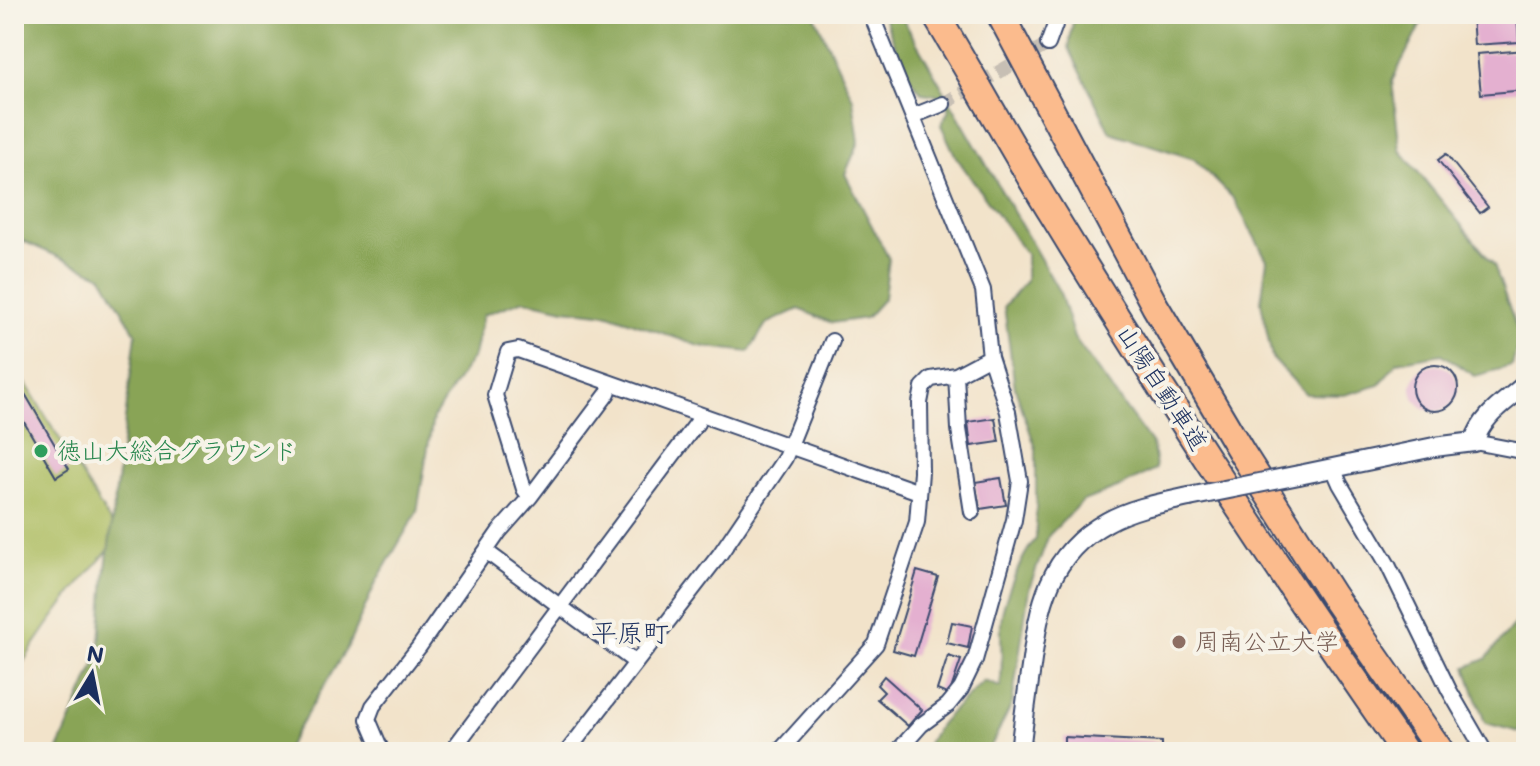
<svg xmlns="http://www.w3.org/2000/svg" width="1540" height="766" font-family="Mali,'Klee One',sans-serif">
<style>
.green{fill:#acbc5f;stroke:#64765e;stroke-width:2}
.forest{fill:#89a456;stroke:#526a5a;stroke-width:2}
.building{fill:#e4b0d0}
.lines{fill:none;stroke-linecap:round;stroke-linejoin:round}
.minor-tunnel{stroke:#c7bfb4;stroke-width:14;stroke-dasharray:14 7;stroke-linecap:butt}
.minor-casing{stroke:#3b4a6e;stroke-width:18}
.tertiary-casing{stroke:#3b4a6e;stroke-width:22}
.motorway-casing{stroke:#3b4a6e;stroke-width:30}
.minor{stroke:#fff;stroke-width:14}
.tertiary{stroke:#fff;stroke-width:18}
.motorway{stroke:#fbbb8d;stroke-width:26}
.tertiary-bridge-casing{stroke:#3b4a6e;stroke-width:22;stroke-linecap:butt}
.tertiary-bridge{stroke:#fff;stroke-width:18}
.leisure-dot{fill:#2e9e5b;stroke:#f7f3e8;stroke-width:3}
.education-dot{fill:#8d6e63;stroke:#f7f3e8;stroke-width:3}
.labels{text-anchor:middle;stroke-width:8;stroke-linejoin:round;paint-order:stroke}
.street-label{font-size:24px;fill:#1b2f5e;stroke:#f7f3e8}
.leisure-label{font-size:24px;fill:#27864d;stroke:#f7f3e8;text-anchor:start}
.education-label{font-size:24px;fill:#785e54;stroke:#f7f3e8;text-anchor:start}
.neighbourhood-label{font-size:26px;fill:#1b2f5e;stroke:#f7f3e8}
</style>
<rect width="100%" height="100%" fill="#f7f3e8"/>
<filter id="ink" filterUnits="userSpaceOnUse"><feTurbulence type="fractalNoise" baseFrequency=".0125" numOctaves="2"/><feDisplacementMap in="SourceGraphic" scale="16" xChannelSelector="R" yChannelSelector="G"/><feConvolveMatrix kernelMatrix="1 2 1 2 8 2 1 2 1" color-interpolation-filters="sRGB"/></filter>
<filter id="wash" filterUnits="userSpaceOnUse"><feTurbulence type="fractalNoise" baseFrequency=".006" numOctaves="4" result="noise"/><feDisplacementMap in="SourceGraphic" scale="32" xChannelSelector="R" yChannelSelector="G"/><feGaussianBlur stdDeviation="1.8" result="paint"/><feColorMatrix in="noise" values="0 0 0 0 0 0 0 0 0 0 0 0 0 0 0 0 0 1.4 0 .05"/><feComposite in="paint" operator="in"/></filter>
<g filter="url(#wash)">
<rect width="100%" height="100%" fill="#f2e3ca"/>
<path class="green" d="M14 364 120 538C79 581 44 625 14 678Z"/>
<path class="forest" d="M14 14H814L853 99 859 142 845 174 889 259 884 298 866 318 832 323 799 309 766 324 749 352 699 346 609 314 564 309 524 300 483 315 474 355 433 418 417 512 376 582 348 646 284 752H57L99 655 105 576 136 334 102 276 14 237Z
M883 14H900L1060 293 1074 338 1153 446 1156 469 1120 487 1083 501 1049 535 1029 589 1012 704 989 750 980 752H926C929 727 966 699 984 681L1000 687C1004 664 1000 644 1001 622 1002 602 1022 554 1036 539V449L1015 388 1004 306 1026 281V254L956 157 941 125 949 110 942 96 922 93 906 73Z
M1074 14H1426L1392 81 1400 150 1494 265 1520 338 1512 366 1475 376 1442 354 1397 362 1380 385 1344 395 1306 394 1272 358 1261 302 1267 260 1234 199 1194 159 1110 132 1069 48Z
M1526 610V693L1519 732 1485 723 1466 667 1486 659Z"/>
<g id="blocks">
<path class="building" d="M1472 14H1517L1519 42 1474 45Z
M1526 50V90L1481 94 1477 54Z
M1446 154 1488 207 1480 213 1438 160Z
M1412 388a23 23 0 1 1 46 0a23 23 0 1 1-46 0Z
M14 375 69 469 56 477 14 405Z
M995 418 999 442 971 446 968 422Z
M1001 478 1006 505 980 509 975 482Z
M917 571 938 577 914 656 893 650Z
M952 622 972 626 968 648 947 643Z
M948 656 961 660 949 695 937 690Z
M884 676 922 710 908 726 877 699 884 692 877 685Z
M1064 737 1162 742V752H1064Z"/>
</g>
</g>
<g filter="url(#ink)">
<use href="#blocks" fill-opacity="0" stroke="#3b4a6e" stroke-width="2"/>
<g class="lines">
<path class="minor-tunnel" d="M943 104 1048 44"/>
<defs>
<path id="minor" d="M871 14 983 290 990 357 1008 412 1020 481 1014 520 975 660 961 689 948 705 921 725 897 752
M1048 44 1055 25 1051 14
M913 116 943 104
M956 375 959 429 972 512
M1474 442 1526 452
M1333 468 1340 484 1388 565 1449 690 1485 752
M530 497 524 489 495 395 508 352 518 350 919 492
M487 552 635 662
M382 752 368 719 373 706 419 647 499 532 530 497 608 393 611 384
M451 752 697 423 700 415
M567 752 720 554 785 458 832 341
M779 752 876 644 917 522 921 472 920 403 923 387 931 379 956 375 990 357"/>
<path id="tertiary" d="M1299 475 1434 447 1474 442C1483 414 1505 403 1526 384
M1020 752C1023 724 1027 695 1031 667 1039 606 1048 554 1107 522 1132 508 1161 503 1189 497"/>
<path id="motorway" d="M935 14C975 80 1012 148 1052 213 1164 397 1282 576 1405 752
M1000 14 1155 306 1242 453 1333 596 1441 752"/>
</defs>
<use href="#minor" class="minor-casing"/>
<use href="#tertiary" class="tertiary-casing"/>
<use href="#motorway" class="motorway-casing"/>
<use href="#minor" class="minor"/>
<use href="#tertiary" class="tertiary"/>
<use href="#motorway" class="motorway"/>
<defs>
<path id="tertiary-bridge" d="M1189 497 1299 475"/>
</defs>
<use href="#tertiary-bridge" class="tertiary-bridge-casing"/>
<use href="#tertiary-bridge" class="tertiary-bridge"/>
</g>
</g>
<circle class="leisure-dot" cx="41" cy="451" r="8"/>
<circle class="education-dot" cx="1179" cy="642" r="8"/>
<g class="labels">
<g class="street-label">
<text transform="translate(1162 388) rotate(57)" y="8">山陽自動車道</text>
</g>
<g class="leisure-label">
<text x="57" y="459">徳山大総合グラウンド</text>
</g>
<g class="education-label">
<text x="1195" y="650">周南公立大学</text>
</g>
<g class="neighbourhood-label">
<text x="630" y="642">平原町</text>
</g>
</g>
<rect width="1540" height="766" fill="none" stroke="#f7f3e8" stroke-width="48"/>
<g transform="translate(92 674) rotate(10)" stroke="#f7f3e8" stroke-width="6" paint-order="stroke">
<path d="M0-6L14 30L0 20L-14 30Z" fill="#1b2f5e"/>
<text y="-12" font-size="22" font-weight="bold" text-anchor="middle" fill="#1b2f5e">N</text>
</g>
</svg>
